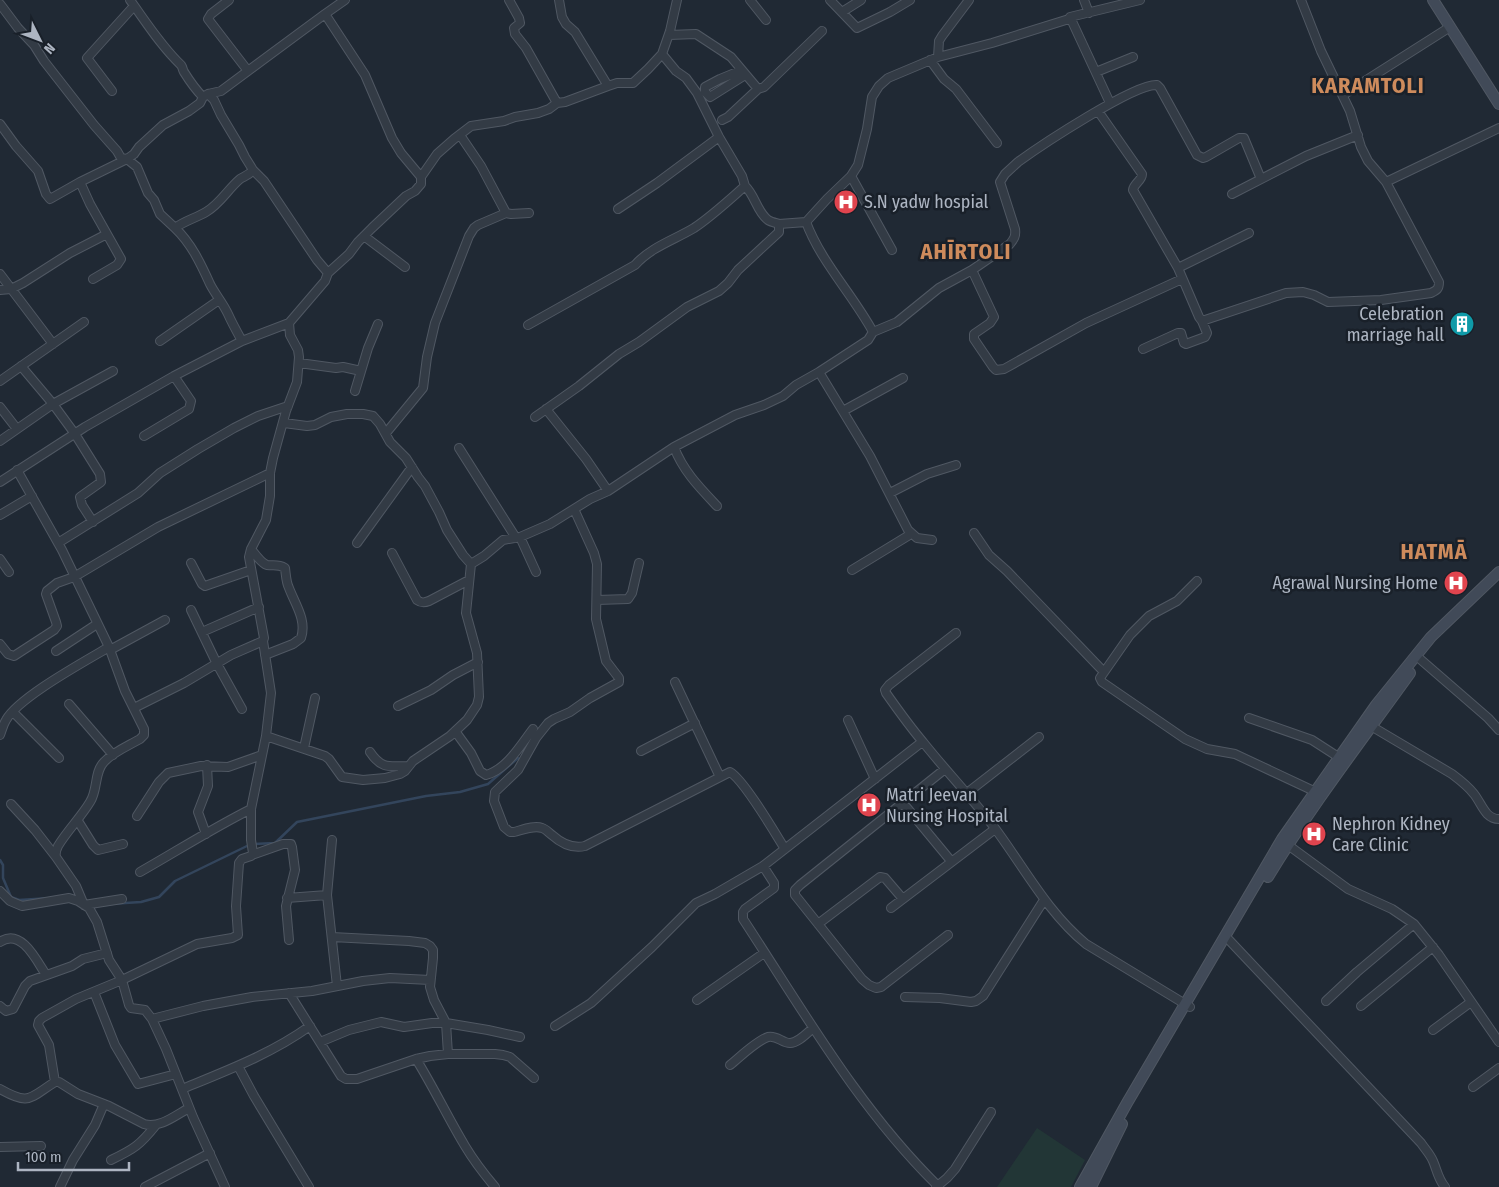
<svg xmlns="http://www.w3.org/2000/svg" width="1499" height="1187" font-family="'Fira Sans Condensed',sans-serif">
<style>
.medical{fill:#2c2a37}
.green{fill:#223636}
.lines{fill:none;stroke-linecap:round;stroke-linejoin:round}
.stream{stroke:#33455c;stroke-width:2.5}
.street-casing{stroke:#505863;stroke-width:10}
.secondary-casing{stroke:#505863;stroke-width:12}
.street{stroke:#333b45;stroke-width:8}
.secondary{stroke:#414a58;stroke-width:10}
.labels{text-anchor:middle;stroke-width:5;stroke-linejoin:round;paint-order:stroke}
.poi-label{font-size:18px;fill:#adb5c2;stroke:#192029;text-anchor:start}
.district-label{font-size:22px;font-weight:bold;letter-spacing:1px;fill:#ce8b5c;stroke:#192029}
</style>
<rect width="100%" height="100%" fill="#202934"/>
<path class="medical" d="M847 188 855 209 846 215 837 195Z"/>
<path class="green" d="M1037 1128 1085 1160 1071 1187H997Z"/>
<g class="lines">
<path class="stream" d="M254 844 275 843 297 822 426 796 460 792 488 784 518 758
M0 860 3 865V878L11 897 19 900 51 898
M110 904 141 902 159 897 175 881 249 845"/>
<defs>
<path id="street" d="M229 0 211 14 208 19 248 71
M345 0 325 14 365 75 392 138 401 153 421 177
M750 0 766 20
M830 0 857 28 890 12 910 0
M1084 0 1089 13
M0 4 18 28 34 45 44 61 94 125 117 151 121 158 127 159 137 167 148 193 154 200 160 214 175 228C184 221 196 218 206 212 220 204 228 189 240 179 245 176 249 175 253 170L245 157 239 145 221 115 214 100 208 94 203 97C196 90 189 80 184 72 182 68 183 68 181 65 161 46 146 22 130 0
M842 12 861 0
M1070 17 1110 103
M669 35 696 34 731 57 758 89 728 117 722 120
M938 57 939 41 942 36 969 0
M930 60 944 79 956 89 997 143
M737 72 745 75 710 97 705 92V87L720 79Z
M1096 72 1133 57
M608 86 617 83H633L648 69 662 54 670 31 677 0
M758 89 764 87 822 31
M112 91 87 58 134 6
M208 94 221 91 325 14
M1343 95 1450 27
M557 103 565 102 608 86 575 32 566 24 562 17 559 0
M1098 111 1142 174C1142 181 1134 183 1133 190L1178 268 1199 317 1202 321 1286 293 1303 292 1314 295 1328 302 1381 300 1431 293C1437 290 1439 289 1439 282L1386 182 1368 161 1361 147 1350 111 1321 51 1301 0
M0 124 16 146 38 171 46 194 50 199 80 182 127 159 134 154 139 147 163 125 189 111 200 103 203 97
M460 135 481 166 506 213 511 214 529 213
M253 170 264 181 317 260 328 273
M851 176 892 250
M80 182 90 204 121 259 117 265 93 279
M1386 182 1499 128
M1232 194 1306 156 1358 135
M618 209 657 183 719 137
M779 224 806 222 827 199 851 176 858 165 867 129 872 97 879 86 888 78 938 57 992 43 1069 19 1070 17 1140 0
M175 228C191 243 201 264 210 284 215 294 223 303 228 314 232 323 237 332 242 341
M364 236 405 267
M1178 268 1249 233
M972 270 994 317 990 323 974 334V339L993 367 996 370 1004 369 1086 323 1182 279
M0 274 53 344
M0 290 11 289 23 283 70 253 107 234
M528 325 635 265C651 247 674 240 694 228 712 216 729 200 745 186L742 176 719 137 697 93 686 78 676 71 662 54
M873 332 897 322 939 288 972 270 1010 244C1014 239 1016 236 1015 229L1000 182 1005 174 1018 162C1040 146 1135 83 1157 85L1160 88 1197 155 1203 158 1206 157 1239 138H1244L1261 179
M160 341 219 300
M1143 349 1178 333H1181L1184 343 1186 344 1205 337 1207 333 1202 321
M299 363 336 368 343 367 361 371
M21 366 53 404 75 434 100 474 101 482 80 497 82 505 93 522
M819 372 870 456 908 530 917 538 932 540
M0 381 84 322
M355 391 368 348 378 324
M0 407 17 429
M546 409 586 459 608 491
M843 411 903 378
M535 417 579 386 619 354 639 342 687 307 719 291 728 283 738 270 779 232V224C776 223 771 222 768 220 757 212 755 195 745 186
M284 423 307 426 315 425 331 417 347 414H363L373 416 380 424 390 442 406 458 418 477 425 486 439 512 447 530 463 555 471 564 484 556 503 540 520 537 550 524 590 499 608 491 674 447 735 415 764 405 783 396 796 385 819 372 868 340 873 332C853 295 821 262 806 222
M386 433 423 388 427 357 435 323 469 236 474 228 478 225 506 213
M144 436 189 409 191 401 174 376
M0 441 53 404 113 371
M674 447C683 471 700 488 717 506
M459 448 516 538
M17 470 62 550 109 647 125 691 144 729V735L140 739C128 746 113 752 104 762 94 772 98 790 90 802 81 817 67 831 58 846 56 850 55 853 56 857
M0 482 85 427 174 376 242 341 289 323 325 281 328 273 349 254 358 242 372 228 406 196 415 191 421 184V177L437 154 454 139 471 126 504 121 515 117 538 113 549 109 557 103 526 48 515 34 514 28 520 23 519 18 509 0
M890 493 927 474 956 465
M574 509 594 553 597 564 596 619 606 661 619 678V682L590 698 570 712 554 719 548 723 536 738 518 770 495 792 494 801 504 827 510 832H514C522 830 534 825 542 828 546 829 549 833 552 835 562 844 572 849 585 846L730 772C744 780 775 833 785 849
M0 515 32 496
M974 533 989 555 1007 571 1104 672
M520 537 536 572
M58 543 138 493 160 473 198 449 234 428 258 416 288 406
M357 543 412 467
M251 549C255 554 261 563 267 565 274 566 278 564 285 568 286 575 286 582 289 588 295 604 307 620 301 638L293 644 265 655
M392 553 417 600C421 603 424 603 429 601L469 580
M0 559 9 572
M191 563 202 584 205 586 251 570
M852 570 911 534
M1197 581 1177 601 1149 616 1130 635 1100 678 1102 682 1185 739 1207 749 1235 754 1316 792
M597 600 628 599 632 593 639 563
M191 610 217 664 242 709
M202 632 259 607
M956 633 889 685 885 690 886 693C898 710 910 727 923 742 946 771 972 798 994 827 1024 867 1047 912 1086 944L1190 1007
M0 644 8 654 14 656 54 630 57 626 56 622 46 594 47 591 57 583 74 577 158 527 270 473
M110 650 165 620
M56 651 97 624
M1420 659 1488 718 1499 730
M675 682 720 777
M69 704 113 755
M398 706 431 690 453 675 478 662
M134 708 184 683 231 655 263 641 264 638 249 557 251 549 266 520 270 496V473L273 458 286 411 297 382 299 357 298 350 290 335 289 323
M13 712 59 758
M1249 718 1312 740 1343 760
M848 720 875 779
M1371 726 1452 774C1460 780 1468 786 1474 794 1482 804 1485 819 1499 819
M455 731 471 753 480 771 486 775C507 769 520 746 533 729
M0 735C2 730 3 725 6 720 19 697 84 662 109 647
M266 736 325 756 329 759 342 777 363 780 385 778 400 774 405 771 413 761 450 736 467 720 477 705 479 697 477 653 466 613 471 564
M304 748 315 698
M641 751 695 723
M370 752C382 770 390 766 409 766
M945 769 800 885 795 890V895L862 979 869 985 876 988 881 987 948 935
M967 793 1039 737
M903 803 951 861
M11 804 35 830 56 857 76 886 84 905 122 899
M137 816 159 782 168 773 201 766 228 767 262 755
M78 821 93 845 98 850 123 844
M206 834 198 812 208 786 207 765
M332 840 327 895 337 986
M1288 845 1348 889 1392 909 1414 924 1439 955 1499 1042
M252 855 283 844H291L292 847 295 870 286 906 289 940
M763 866 774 883V888L745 909 743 912V919C804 1012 859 1109 939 1187
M140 872C177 851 213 828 251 809
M0 891 10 901 22 906 69 898 78 901 89 908 97 922 109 960 122 980 129 1005 131 1008 145 1010 152 1019 166 1049 193 1117 225 1187
M287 898 327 895
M891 908 995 829
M818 924 880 877 885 878 903 899
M332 937 409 941 425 943 430 946 433 950V958L430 987 434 1000 446 1023 448 1054
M1229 940 1421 1143C1425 1149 1430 1154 1433 1161 1437 1170 1438 1179 1445 1187
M0 942C21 927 37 961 46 975
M94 992 115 1045 138 1084 176 1074
M289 993 341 1076 346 1079H357L416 1059 430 1056 448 1054H495L503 1055 510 1057 534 1078
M905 997 940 998 971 1002 976 1001 983 996 1044 900
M697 1000 764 953
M1326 1001 1357 972 1414 924
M0 1006 6 1011 13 1009 25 986 30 981 72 966 83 959 107 953
M1361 1006 1433 947
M152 1019 203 1006 252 997 312 991 363 981 390 978 430 980
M555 1026 591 1003 652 947 696 903 715 894 763 866 922 742
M1433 1030 1471 1002
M320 1042 349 1030 381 1022 404 1027 432 1023H446L488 1030 520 1037
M416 1059C434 1088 448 1118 465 1146 474 1161 484 1174 495 1187
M730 1065C740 1057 756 1041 768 1037 777 1035 782 1043 790 1043 798 1043 807 1033 813 1028
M238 1066 254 1096 309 1187
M55 1082 49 1045 38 1025 39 1021 42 1018 76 999 122 980 197 944 232 938 238 935 236 906 239 863 242 859 251 856 253 853 251 840V809L266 736 271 693 263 641
M1473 1087 1499 1068
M0 1089C30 1106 29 1098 55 1082H59L78 1094 109 1106 144 1124C159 1129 176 1115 189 1108
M182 1089C226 1071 271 1054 310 1026
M0 1147 41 1146
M111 1160C134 1149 140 1145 156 1125
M60 1187 73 1160 95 1125 104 1104
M145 1187 210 1153
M936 1187 947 1178 955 1169 991 1112"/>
<path id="secondary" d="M1433 0 1499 104
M1268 877C1311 806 1362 740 1410 673
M1080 1187 1127 1103 1282 839 1376 705 1431 637 1499 572
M1091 1187 1122 1124"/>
</defs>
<use href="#street" class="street-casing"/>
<use href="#secondary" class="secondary-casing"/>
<use href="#street" class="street"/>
<use href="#secondary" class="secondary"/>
</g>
<defs>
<symbol id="hospital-disc" viewBox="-11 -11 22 22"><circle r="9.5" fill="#e0444e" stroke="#192029"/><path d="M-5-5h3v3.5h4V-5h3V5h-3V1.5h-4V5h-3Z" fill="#fff"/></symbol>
<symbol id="building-disc" viewBox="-11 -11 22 22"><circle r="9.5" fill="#0f9aa8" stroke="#192029"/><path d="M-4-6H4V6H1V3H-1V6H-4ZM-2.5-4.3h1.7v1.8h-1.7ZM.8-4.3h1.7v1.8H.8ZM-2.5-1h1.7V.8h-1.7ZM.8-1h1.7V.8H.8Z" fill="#fff"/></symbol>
</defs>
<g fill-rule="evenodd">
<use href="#hospital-disc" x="832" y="188" width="28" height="28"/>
<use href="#building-disc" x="1448" y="310" width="28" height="28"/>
<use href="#hospital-disc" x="1442" y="569" width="28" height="28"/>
<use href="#hospital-disc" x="855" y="791" width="28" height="28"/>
<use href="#hospital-disc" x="1300" y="820" width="28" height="28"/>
</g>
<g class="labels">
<g class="poi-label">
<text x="864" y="208">S.N yadw hospial</text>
<text x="1444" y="320" text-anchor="end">Celebration<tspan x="1444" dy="21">marriage hall</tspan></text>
<text x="1438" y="589" text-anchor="end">Agrawal Nursing Home</text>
<text x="886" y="801">Matri Jeevan<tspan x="886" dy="21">Nursing Hospital</tspan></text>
<text x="1332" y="830">Nephron Kidney<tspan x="1332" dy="21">Care Clinic</tspan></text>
</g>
<g class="district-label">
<text x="1368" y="93">KARAMTOLI</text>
<text x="966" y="259">AHĪRTOLI</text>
<text x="1434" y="559">HATMĀ</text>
</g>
</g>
<g transform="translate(40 40) rotate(132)" stroke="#192029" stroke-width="4" paint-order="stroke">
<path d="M0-4L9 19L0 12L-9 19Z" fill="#adb5c2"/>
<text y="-8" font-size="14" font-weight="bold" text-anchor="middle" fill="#adb5c2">N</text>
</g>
<path d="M18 1162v8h111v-8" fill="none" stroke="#adb5c2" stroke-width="2.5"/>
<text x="25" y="1162" font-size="15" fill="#adb5c2" stroke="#192029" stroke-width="4" paint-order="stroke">100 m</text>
</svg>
